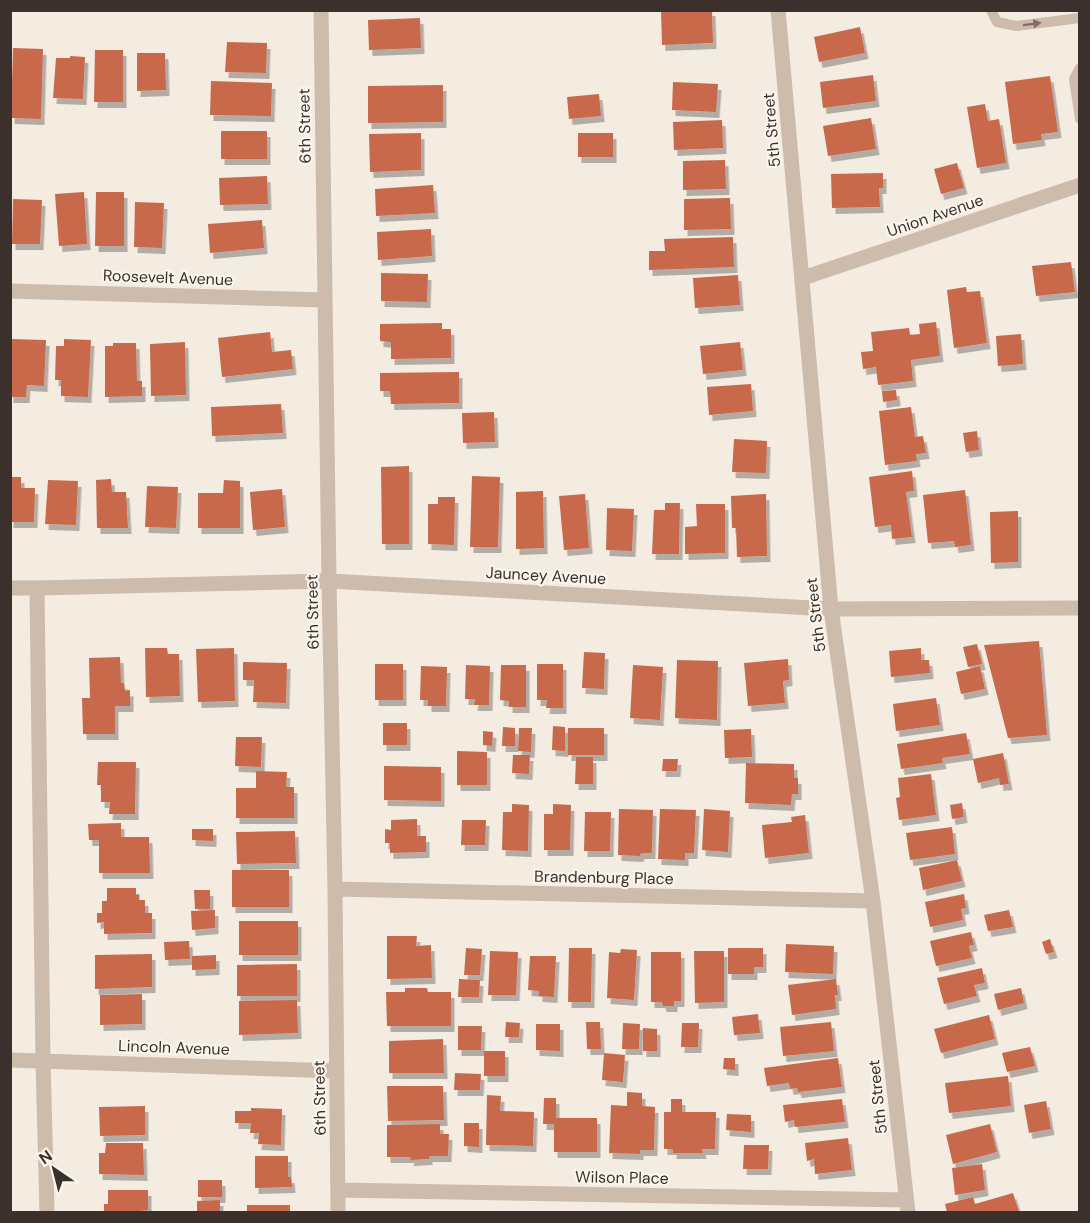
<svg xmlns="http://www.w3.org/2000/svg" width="1090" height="1223" font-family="'DM Sans',sans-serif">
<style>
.building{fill:#c8694b;filter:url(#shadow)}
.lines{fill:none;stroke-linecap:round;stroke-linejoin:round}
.service{stroke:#cdbbac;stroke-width:10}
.minor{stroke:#cdbbac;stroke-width:15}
.tertiary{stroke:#cdbbac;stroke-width:15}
.oneway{fill:#7d6f65}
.labels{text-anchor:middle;stroke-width:4.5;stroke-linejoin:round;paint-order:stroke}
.street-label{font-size:16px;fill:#3b302b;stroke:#fbf5ee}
</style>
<defs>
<filter id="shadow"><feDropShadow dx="3.5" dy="6" stdDeviation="0" flood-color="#0004"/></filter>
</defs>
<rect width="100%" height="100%" fill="#f4ebe1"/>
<path class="building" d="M661 10H712L713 43 662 45Z
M420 18 421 48 369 50 368 20Z
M860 27 865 53 819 62 814 37Z
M227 42 267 43 266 73 225 72Z
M13 48 43 49 41 119 11 118Z
M95 50H123V102H94Z
M137 53H165L166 90 137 91Z
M70 56 85 57 83 99 53 98 56 58H70Z
M873 75 876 101 823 108 820 82Z
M1050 76 1058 132 1041 134 1042 140 1013 144 1005 82Z
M211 81 272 83 271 116 210 115Z
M673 82 718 84 716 112 672 110Z
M443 85V122L368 123V86Z
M599 94 601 116 569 119 567 97Z
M985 104 988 121 999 119 1006 163 977 168 967 107Z
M871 118 876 149 828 156 823 126Z
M722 120 723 148 674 150 673 122Z
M221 131H267V159H221Z
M421 133V170L370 172 369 134Z
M578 133H613V157H578Z
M725 160 726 189 683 190V161Z
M957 163 964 188 941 194 934 169Z
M883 173V188H879L880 207 832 208 831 174Z
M267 176 268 204 220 205 219 178Z
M433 185 435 213 376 216 375 189Z
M84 192 87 244 59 246 55 194Z
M96 192H124V246H95Z
M730 198 731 229 684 230V199Z
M13 199 42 200 40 244H12Z
M135 202 164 203 162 248 134 247Z
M262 220 264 248 210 253 208 224Z
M431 229 432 256 378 260 377 232Z
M733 237 734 267 649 270V251H665L664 239Z
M1071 262 1075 292 1036 296 1032 266Z
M381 273 428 274 427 302 381 301Z
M738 275 740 305 695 308 693 278Z
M966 287 967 292 980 291 987 343 954 348 947 290Z
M936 322 940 356 911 360 913 381 878 385 876 367 863 369 861 352 873 351 871 332 909 328 910 335 920 334 919 324Z
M442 323V329H451V358L391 359V342L380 341V324Z
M270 332 272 352 291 350 293 369 222 377 218 338Z
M1021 334 1023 364 998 366 996 336Z
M10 339 46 340 44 386 27 385 26 397H10Z
M64 339 91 340 88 397 61 396V380H55L56 346H64Z
M185 342 186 395 151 396 150 344Z
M740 342 743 370 703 374 700 346Z
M113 343H136L137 381H142V396L105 397V346H113Z
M459 372V403L391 404 390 391H380V373Z
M751 384 753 411 709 415 707 387Z
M896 390 897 400 883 402 882 391Z
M281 404 283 433 212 436 211 407Z
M911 407 915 437 923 436 926 453 916 454 917 461 885 465 879 411Z
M494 412 495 442 463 443 462 413Z
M977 431 979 450 966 452 963 433Z
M734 439 767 441 766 473 732 472Z
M409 466V544H382L381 467Z
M912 471 914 491 906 492 912 537 892 539 891 525 875 527 869 477Z
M472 476 500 477 498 547H470Z
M10 477H21V488H35L34 522H10Z
M111 479 112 492H126L128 528H97L96 480Z
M48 480 78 481 76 525 45 524Z
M224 480 240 481V528H198V493H223Z
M147 486 178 487 176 528 145 527Z
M282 489 285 527 253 530 250 492Z
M965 490 971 545 955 547 954 541 928 543 923 495Z
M543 491 544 548 516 549V492Z
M585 494 589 548 564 550 559 496Z
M766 494 767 556 737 557 736 528H732L731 496Z
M438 497H455L454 545 428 544V504H438Z
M665 503H680L679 554H652L654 510H665Z
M696 504H725V553L685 554V527L697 526Z
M607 508 634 509 632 551 606 550Z
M1018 511V562L991 563 990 512Z
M1039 641 1047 735 1008 738 984 645Z
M977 644 982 664 968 667 963 647Z
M145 648H167L168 654H179L180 696 146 697Z
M234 648 235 701 198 702 196 649Z
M921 648V660H929L930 673 891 677 889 651Z
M584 652 605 653 604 689 582 688Z
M120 657 121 683H124L125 691 130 690V706H115V734H83L82 698H90L89 658Z
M788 659 789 680 783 681 785 703 748 706 744 663Z
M677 660 718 661 717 720 675 718Z
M243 662 287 663 286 703 253 702 254 680H243Z
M375 664H403V700H375Z
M537 664H563V708H546L547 700H537Z
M466 665 490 666 489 705H474L475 699H465Z
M501 665H526V707H509V701L500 700Z
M633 665 663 667 660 720 630 718Z
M421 666 447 667 446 706H428V700H420Z
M980 666 985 689 961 694 956 672Z
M936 698 940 725 896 731 893 704Z
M383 723H407V745H383Z
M553 726 565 727V751L552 750Z
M503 727 515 728V746H502Z
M519 728H532L531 752 518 751Z
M568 728H604V755H568Z
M751 729 752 757 725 758 724 730Z
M483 731 493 732 492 746 483 745Z
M966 733 970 754 942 758 943 763 901 769 897 744Z
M236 737H262L261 767 235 766Z
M457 751 487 752V785H457Z
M1003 753 1009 784 1000 785 999 778 978 783 973 759Z
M513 755H530L529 774 512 773Z
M576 757H593V784H575Z
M663 759H678L677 771H662Z
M98 762H136L135 814H109L110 802H101V785H97Z
M746 763 794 764V778H798V794H792L791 805 745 803Z
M384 766 441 767V801L384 800Z
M256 771 287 772 286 787H294V818H236V788H256Z
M931 774 936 815 899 820 896 798 900 797 898 778Z
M962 803 964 817 952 819 950 805Z
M512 804 529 805 528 851 502 850 503 812H512Z
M553 804 571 805 570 850H544V814H553Z
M619 809 653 810 652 853H641L640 856 618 855Z
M660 809 696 810 694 853H685V860L658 859Z
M704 809 730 811 728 852 702 850Z
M585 812H611L610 851H584Z
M805 815 809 853 765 858 762 825 792 822 791 817Z
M417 819V836H426V852L390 853V843H385V829L391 830V820Z
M462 820H486L485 845H461Z
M121 823V837H149L150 873H99V840H89L88 824Z
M952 827 955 854 910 860 906 833Z
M192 829H213V841L192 840Z
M295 831 296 863 237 864 236 832Z
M957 860 962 881 923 890 919 868Z
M232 870H289V907H232Z
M107 888H136V895H139V900H145V913H152V933L104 934V922L97 923V913H102V901H107Z
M194 890H210V909H195Z
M964 894 966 908 961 909 963 920 930 927 925 902Z
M215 910V928L192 930 191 911Z
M1009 910 1013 927 988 931 984 915Z
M239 921H298V955H239Z
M971 932 974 945 969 946 972 958 936 966 930 941Z
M387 936H417L416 946 431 945 432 978 387 979Z
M1050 939 1054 952 1046 954 1042 942Z
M189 941 190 959 165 960 164 942Z
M786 944 834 946 833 974 785 972Z
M466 948 482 949 480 975H464Z
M569 948H592L591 1002H568Z
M728 948H763V967H754V974H728Z
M621 949 637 950 634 1000 607 998 609 952 620 953Z
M490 951 518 952 516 995H488Z
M694 951H724V1002L695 1003Z
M651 952H681V1001H674V1006H663L662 1002H651Z
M152 954V987L95 989V955Z
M216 955V969L192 970V956Z
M530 956H556L554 997 539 996V991L528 990Z
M297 964V996H237V965Z
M982 968 985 983 974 985 977 996 944 1004 937 978Z
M459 979 480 980 479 997H458Z
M836 979 838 995H835L836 1009 792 1015 788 985Z
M405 988H427L428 992H451V1026H387L386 992H405Z
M1021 988 1024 1003 998 1010 994 994Z
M142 994V1024L100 1025V995Z
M297 1000 298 1033 239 1035V1001Z
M758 1014 760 1033 734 1035 732 1017Z
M989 1015 995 1039 941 1053 934 1029Z
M506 1022 520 1023 519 1037H505Z
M586 1022H600L601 1049H587Z
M831 1022 834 1051 783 1056 780 1027Z
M623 1023 640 1024 639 1049H622Z
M682 1023H699L698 1047H681Z
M536 1024H560V1051L536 1050Z
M458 1026H482L481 1050H458Z
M643 1028 657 1029V1051H643Z
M443 1039 444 1073H389V1041Z
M1030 1047 1035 1066 1007 1072 1002 1053Z
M484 1051H505V1076H484Z
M604 1053 625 1055 623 1082 602 1080Z
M724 1058H735V1070L723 1069Z
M838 1058 842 1087 798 1092 797 1088 790 1089 789 1083 767 1086 764 1068Z
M455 1073 481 1074 480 1090H454Z
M1008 1076 1011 1106 949 1113 945 1083Z
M387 1086H443L444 1120 388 1121Z
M627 1092 642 1093V1106L655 1107 654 1150H640V1154L609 1153 611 1105 627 1106Z
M487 1095 501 1096 500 1111 534 1112 533 1146 486 1145Z
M544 1098H556V1118H597V1152H554V1124H543Z
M671 1099H682V1112H716L715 1149H702L703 1153H673V1149H664V1112H671Z
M842 1099 845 1122 795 1127 794 1120 785 1122 783 1105Z
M1046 1101 1051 1129 1029 1133 1024 1105Z
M145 1106V1135L100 1136 99 1107Z
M251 1108 282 1109 281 1145 258 1144 259 1133H250L251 1123H235V1111H251Z
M727 1114 751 1115V1132L726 1130Z
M464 1123H479V1147L464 1146Z
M440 1124V1134H449L448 1156H429V1159L410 1160 411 1157H387V1125Z
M990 1124 997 1152 953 1164 946 1135Z
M848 1138 852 1170 815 1174 814 1159 807 1161 805 1143Z
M106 1143H143L144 1175 99 1174V1153H105Z
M744 1145H769L768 1169H743Z
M255 1156H288V1177H291L292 1187 255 1188Z
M982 1164 985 1190 955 1195 952 1168Z
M198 1180H222V1197H198Z
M108 1190H148V1210L140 1211V1212H104V1204H108Z
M1013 1193 1019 1212H947L945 1204 973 1197 975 1204Z
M220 1200V1212H197V1201Z
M247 1205H290V1212H247Z"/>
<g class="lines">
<path class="service" d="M991 10 997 22 1016 26 1080 18
M1080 68 1074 79 1080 119"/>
<path class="minor" d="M321 10 329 581 335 889 338 1212
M778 10 831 609 873 901 908 1212
M803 278 1080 185
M10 291 325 300
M37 588 43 1061 47 1212
M335 889 873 901
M10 1060 336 1071
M338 1190 906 1200"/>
<path class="tertiary" d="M10 588H37L329 581 831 609 1080 608"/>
</g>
<defs><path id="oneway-solid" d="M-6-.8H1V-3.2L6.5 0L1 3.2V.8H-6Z" transform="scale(1.5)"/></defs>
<use class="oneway" href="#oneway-solid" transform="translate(1032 24) rotate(-7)"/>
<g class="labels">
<g class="street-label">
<text transform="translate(304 126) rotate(-91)" y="6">6th Street</text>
<text transform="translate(771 130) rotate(-95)" y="6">5th Street</text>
<text transform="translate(935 215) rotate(-19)" y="6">Union Avenue</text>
<text transform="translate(168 277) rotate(2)" y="6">Roosevelt Avenue</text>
<text transform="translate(546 575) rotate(3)" y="6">Jauncey Avenue</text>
<text transform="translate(312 612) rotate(-91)" y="6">6th Street</text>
<text transform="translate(815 615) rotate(-97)" y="6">5th Street</text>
<text transform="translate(604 877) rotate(1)" y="6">Brandenburg Place</text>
<text transform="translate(174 1047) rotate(2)" y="6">Lincoln Avenue</text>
<text transform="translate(877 1097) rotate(-96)" y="6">5th Street</text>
<text transform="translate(319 1098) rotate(-91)" y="6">6th Street</text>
<text transform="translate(622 1177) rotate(1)" y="6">Wilson Place</text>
</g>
</g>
<rect width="1090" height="1223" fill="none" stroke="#3b302b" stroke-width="24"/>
<g transform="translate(54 1169) rotate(325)" stroke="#fbf5ee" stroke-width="4.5" paint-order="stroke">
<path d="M0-4.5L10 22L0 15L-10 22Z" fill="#3b302b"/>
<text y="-9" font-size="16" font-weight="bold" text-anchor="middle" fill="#3b302b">N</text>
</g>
</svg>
